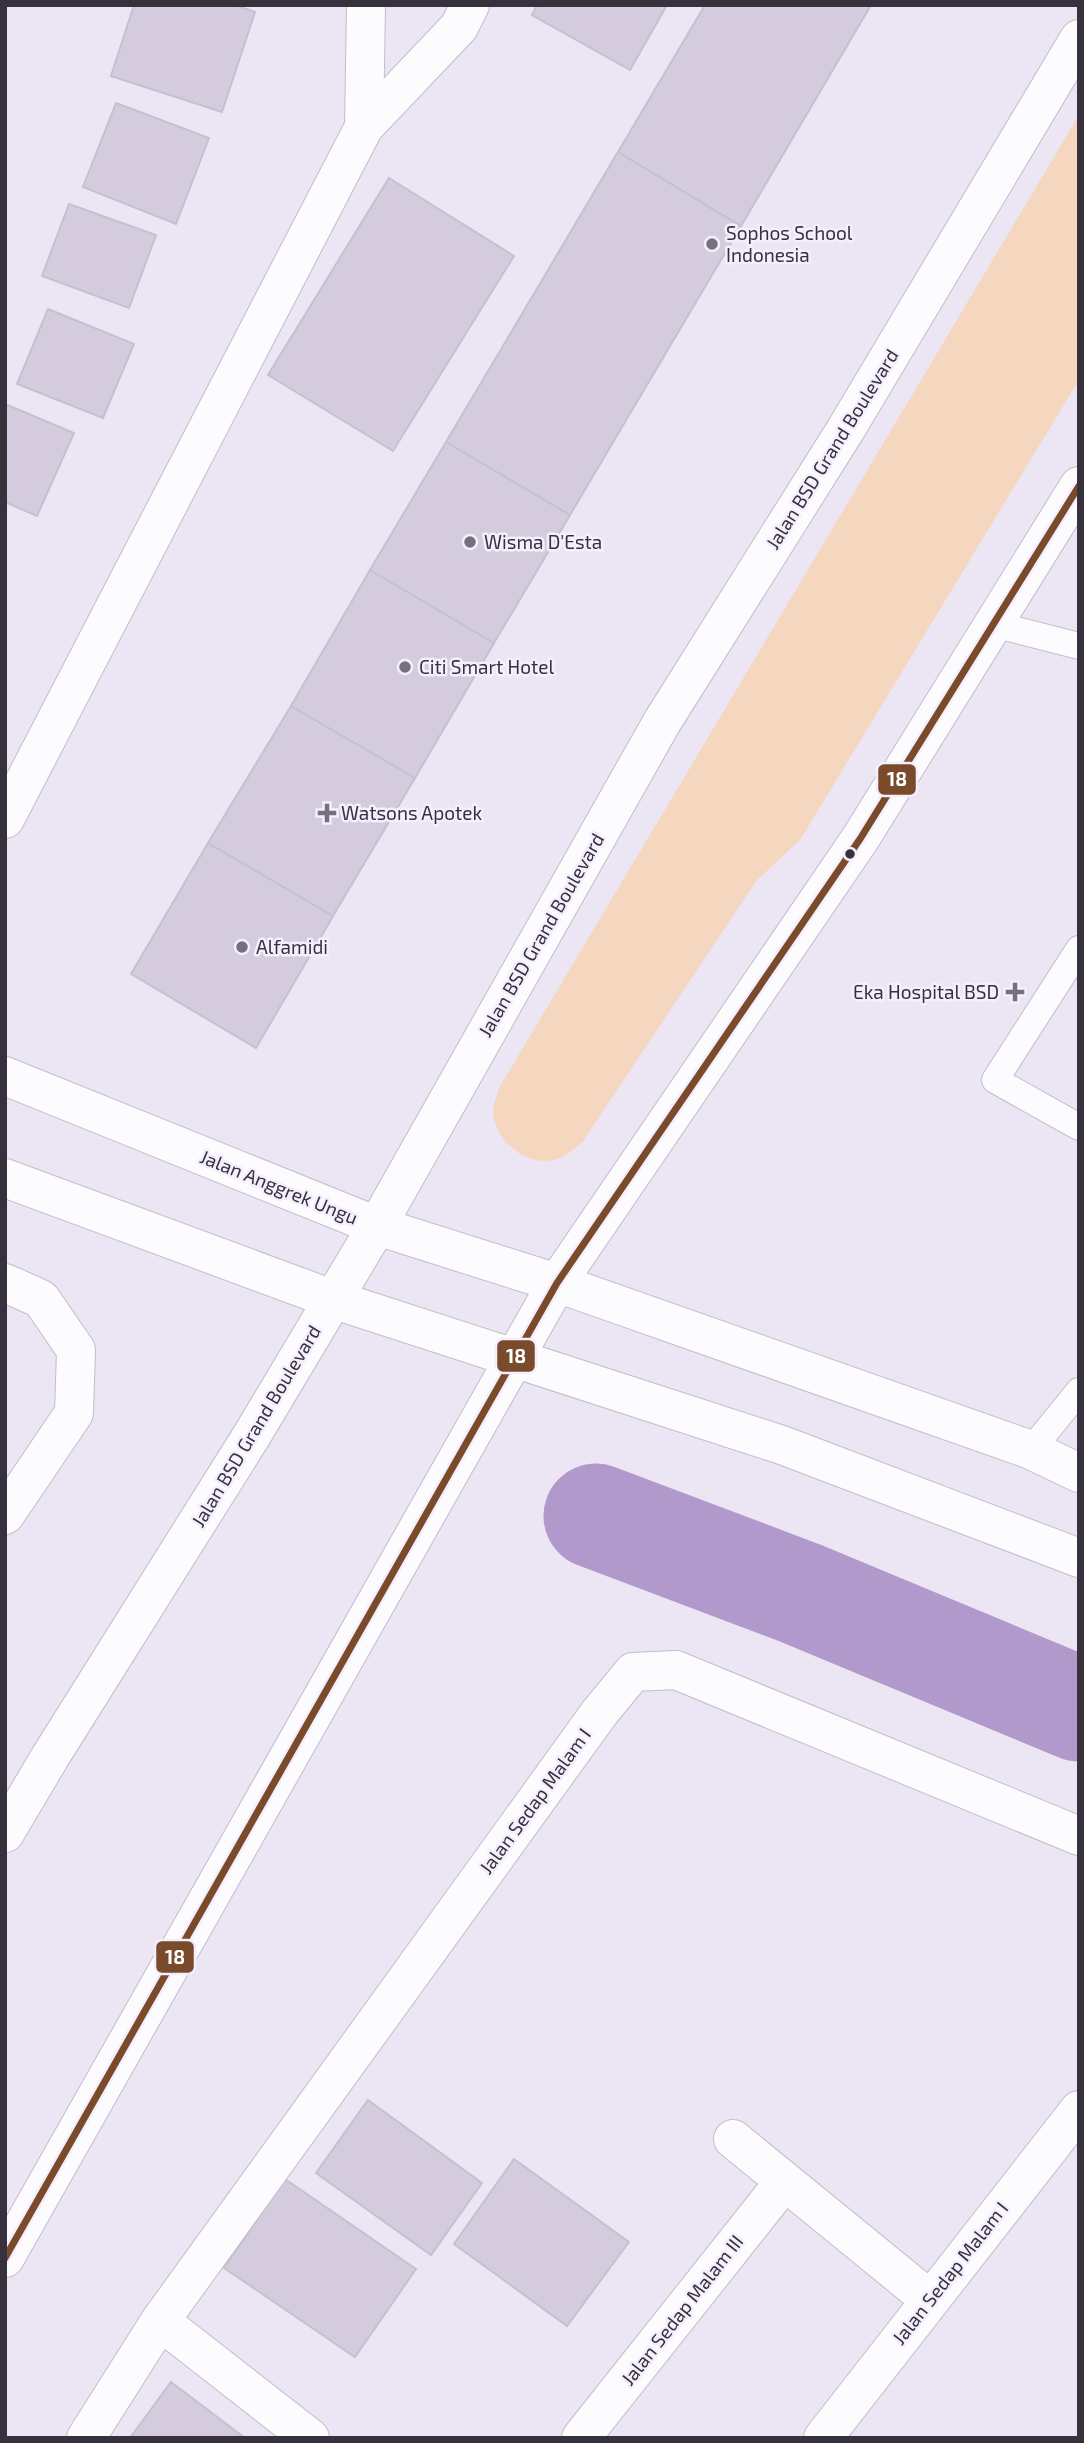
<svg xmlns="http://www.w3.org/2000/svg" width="1084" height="2443" font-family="'Exo 2',sans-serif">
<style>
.green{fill:#f4d7be}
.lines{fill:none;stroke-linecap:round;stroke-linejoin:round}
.river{stroke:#b19acb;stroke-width:105}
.building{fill:#d4ccde;stroke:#c6c0ce;stroke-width:2}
.lane-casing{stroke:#c3bdca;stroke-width:28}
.street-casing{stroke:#c3bdca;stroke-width:40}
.secondary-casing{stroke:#c3bdca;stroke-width:40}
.primary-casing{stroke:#c3bdca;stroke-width:40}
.lane{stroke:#fcfbfd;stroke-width:26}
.street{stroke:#fcfbfd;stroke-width:38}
.secondary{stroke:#fcfbfd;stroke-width:38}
.primary{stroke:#fcfbfd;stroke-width:38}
.bus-1-casing{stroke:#f5effd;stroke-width:12}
.bus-1{stroke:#7a4b2a;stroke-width:7}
.poi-dot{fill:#76707e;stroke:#f5effd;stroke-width:2.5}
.bus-dot{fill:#37313e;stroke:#f5effd;stroke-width:2.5}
.labels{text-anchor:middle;stroke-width:5;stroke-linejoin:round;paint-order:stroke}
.poi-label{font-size:19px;fill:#37313e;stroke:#f5effd;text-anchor:start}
.street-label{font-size:19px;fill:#37313e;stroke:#f5effd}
.line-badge{stroke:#f5effd;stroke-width:2.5}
.badge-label{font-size:19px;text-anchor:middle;font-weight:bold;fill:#fff}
</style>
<rect width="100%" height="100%" fill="#ece5f4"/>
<path class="green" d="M1079 115V380L800 840 756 881 583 1141C578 1146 572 1151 566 1155 535 1173 498 1147 493 1114 492 1106 497 1096 499 1088Z"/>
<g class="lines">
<path class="river" d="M596 1516 800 1593 1079 1709"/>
</g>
<path class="building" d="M134 5H235L255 12 222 112 111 76Z
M537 5H667L630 70 532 15Z
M705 5H871L741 226 618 152Z
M116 103 209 138 176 224 83 187Z
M618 152 741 226 570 515 446 442Z
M389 178 514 256 393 451 268 375Z
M69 204 156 235 129 308 42 276Z
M48 309 134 344 103 418 17 384Z
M5 404 74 433 37 516 5 502Z
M446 442 570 515 494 643 370 570Z
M370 570 494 643 415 778 291 706Z
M291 706 415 778 333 916 208 843Z
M208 843 333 916 256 1048 131 974Z
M368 2100 482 2183 431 2255 316 2173Z
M514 2159 629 2242 567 2326 454 2244Z
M285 2179 416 2269 355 2357 224 2268Z
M171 2382 245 2438H130Z"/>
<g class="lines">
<defs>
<path id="lane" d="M993 624 1079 646
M1079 949 995 1080 1079 1127
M1031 1450 1079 1391"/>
<path id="street" d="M364 127 366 5
M5 819 364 127 459 27 470 5
M5 1283 41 1299 76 1350 74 1413 5 1515
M733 2139 929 2299
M160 2321 310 2438
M86 2438 160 2321 600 1712 633 1672 676 1670 1079 1836
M581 2438 784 2182
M823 2438 1079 2110"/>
<path id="secondary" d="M5 1076 377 1226 557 1283 1031 1450 1079 1473
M5 1178 332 1299 782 1445 1079 1558"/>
<path id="primary" d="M5 1833 50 1757 252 1435 377 1226 662 722 846 429 1079 39
M5 2258 557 1283 860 839 1079 486"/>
</defs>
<use href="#lane" class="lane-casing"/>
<use href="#street" class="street-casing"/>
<use href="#secondary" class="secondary-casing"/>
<use href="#primary" class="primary-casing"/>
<use href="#lane" class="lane"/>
<use href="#street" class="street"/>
<use href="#secondary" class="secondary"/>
<use href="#primary" class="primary"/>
<defs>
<path id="bus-1" d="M5 2258 557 1283 860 839 1079 486"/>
</defs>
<use href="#bus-1" class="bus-1-casing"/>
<use href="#bus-1" class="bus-1"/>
</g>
<g class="poi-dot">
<circle cx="712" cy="244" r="7"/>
<circle cx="470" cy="542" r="7"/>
<circle cx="405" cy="667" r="7"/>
<path d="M323.5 802.5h7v7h7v7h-7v7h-7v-7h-7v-7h7z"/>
<circle cx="242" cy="947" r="7"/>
<path d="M1011.5 981.5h7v7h7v7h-7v7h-7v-7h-7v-7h7z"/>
</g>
<circle class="bus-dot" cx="850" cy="854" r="6"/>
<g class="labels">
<g class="poi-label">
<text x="726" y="240">Sophos School<tspan x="726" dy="22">Indonesia</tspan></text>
<text x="484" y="549">Wisma D'Esta</text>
<text x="419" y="674">Citi Smart Hotel</text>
<text x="341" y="820">Watsons Apotek</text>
<text x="256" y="954">Alfamidi</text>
<text x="999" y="999" text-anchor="end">Eka Hospital BSD</text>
</g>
<g class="street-label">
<text transform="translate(832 449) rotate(-58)" y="7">Jalan BSD Grand Boulevard</text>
<text transform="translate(541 935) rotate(-60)" y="7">Jalan BSD Grand Boulevard</text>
<text transform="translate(279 1187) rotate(22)" y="7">Jalan Anggrek Ungu</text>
<text transform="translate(256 1426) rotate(-59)" y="7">Jalan BSD Grand Boulevard</text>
<text transform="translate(535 1801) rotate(-54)" y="7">Jalan Sedap Malam I</text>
<text transform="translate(950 2273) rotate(-52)" y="7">Jalan Sedap Malam I</text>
<text transform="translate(682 2310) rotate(-52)" y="7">Jalan Sedap Malam III</text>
</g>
</g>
<g class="line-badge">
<rect x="877" y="763" width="40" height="33" rx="7" fill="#7a4b2a"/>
<rect x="496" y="1339" width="40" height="34" rx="7" fill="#7a4b2a"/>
<rect x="155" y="1940" width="40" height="34" rx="7" fill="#7a4b2a"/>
</g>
<g class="badge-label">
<text x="897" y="786">18</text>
<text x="516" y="1363">18</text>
<text x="175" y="1964">18</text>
</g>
<rect width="1084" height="2443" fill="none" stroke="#37313e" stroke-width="14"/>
</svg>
